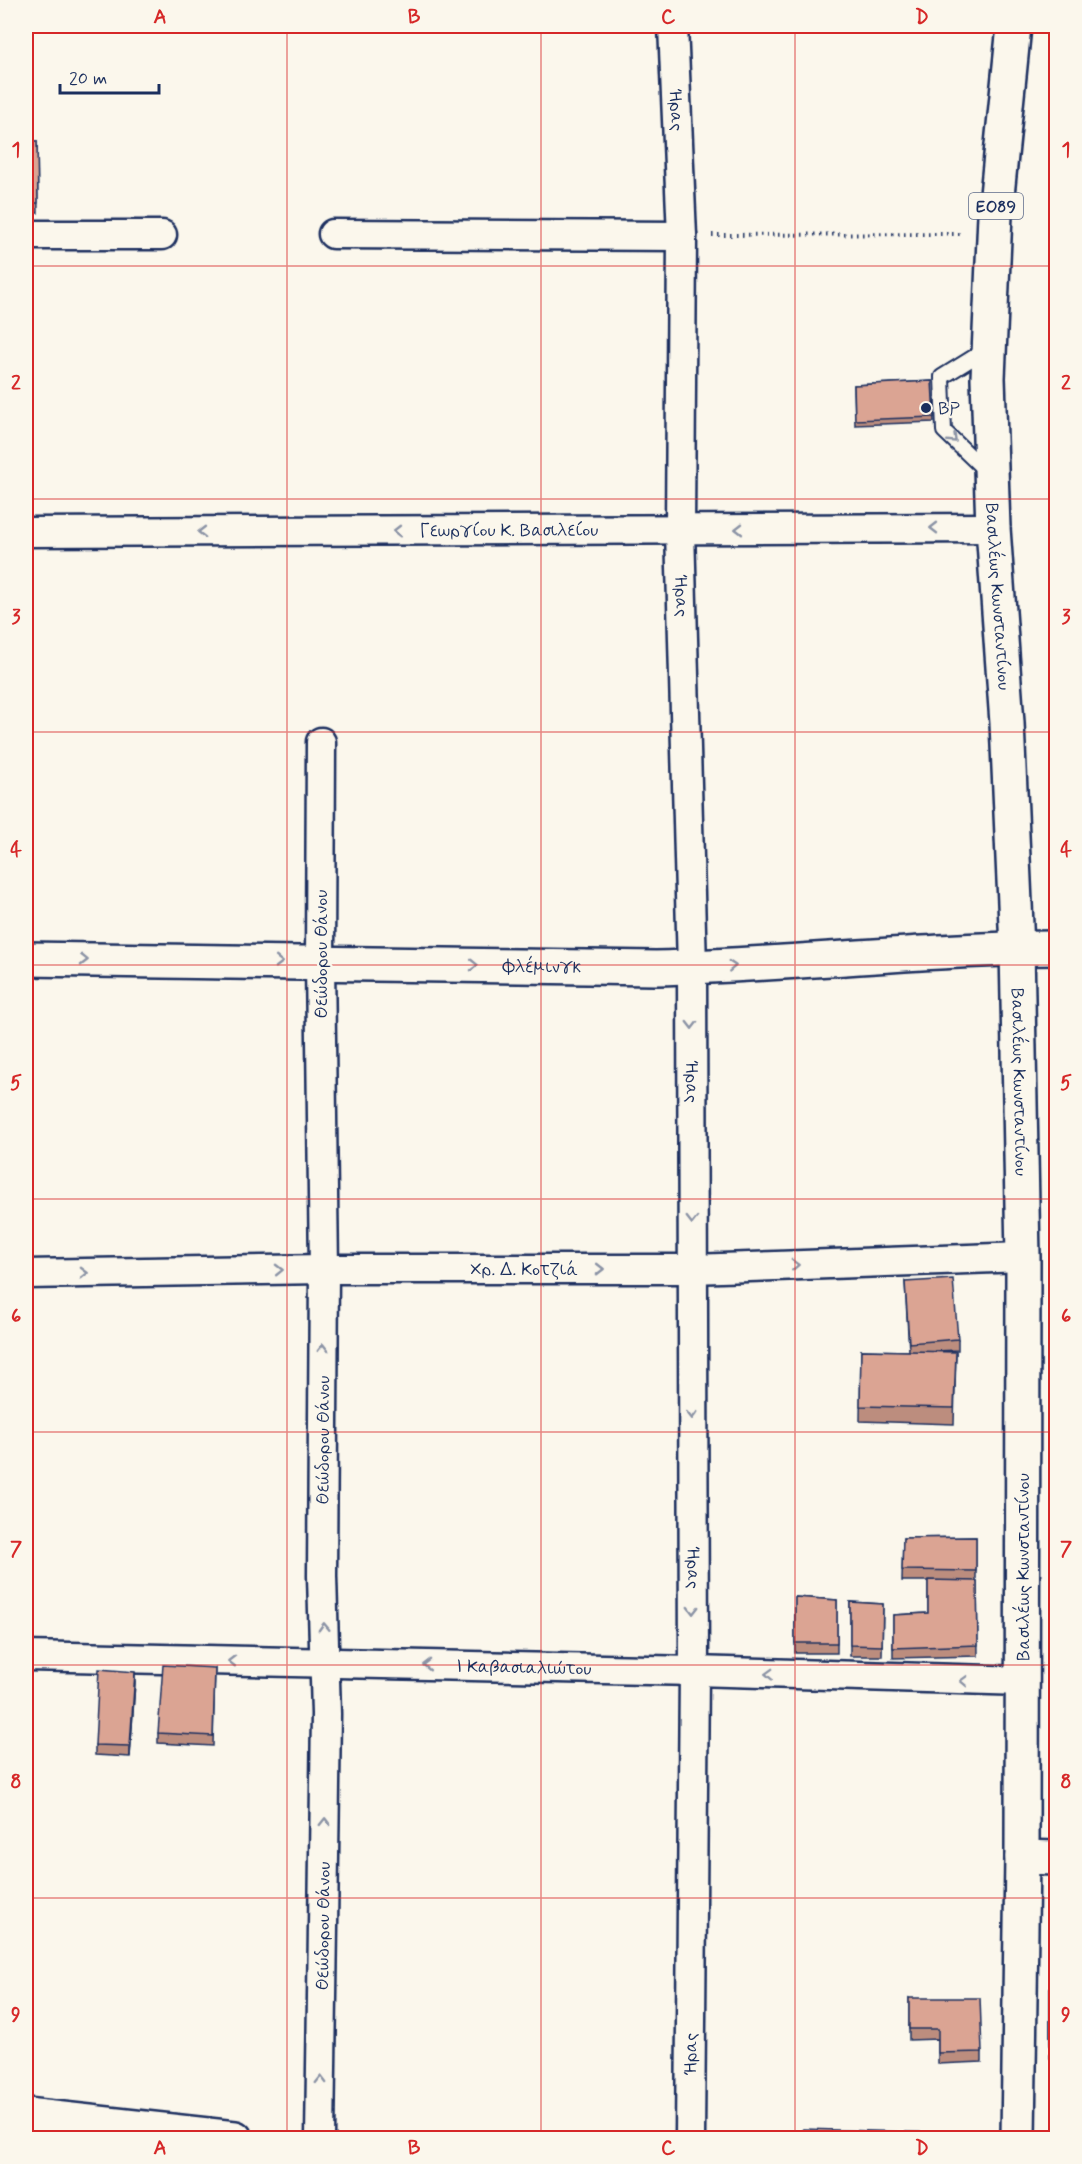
<svg xmlns="http://www.w3.org/2000/svg" width="1082" height="2164" font-family="Mynerve,sans-serif">
<style>
.lines{fill:none;stroke-linecap:round;stroke-linejoin:round}
.service-casing{stroke:#1b2f5e;stroke-width:18}
.minor-casing{stroke:#1b2f5e;stroke-width:33}
.tertiary-casing{stroke:#1b2f5e;stroke-width:38}
.primary-casing{stroke:#1b2f5e;stroke-width:38}
.path{stroke:#1b2f5e;stroke-width:4;stroke-dasharray:1.5 4.5;stroke-linecap:butt}
.service{stroke:#fbf7ec;stroke-width:14}
.minor{stroke:#fbf7ec;stroke-width:28}
.tertiary{stroke:#fbf7ec;stroke-width:33}
.primary{stroke:#fbf7ec;stroke-width:33}
.wall{fill:#bc8d7e;stroke:#1b2f5e;stroke-width:1.5}
.shaded-wall{fill:#997367;stroke:#1b2f5e;stroke-width:1.5}
.building{fill:#dba493;stroke:#1b2f5e;stroke-width:1.5}
.oneway{stroke:#8b93a5}
.grid{fill:none;stroke:#d62828;stroke-width:1.5;stroke-opacity:0.55}
.poi-dot{fill:#1b2f5e;stroke:#fbf7ec;stroke-width:2}
.labels{text-anchor:middle;stroke-width:4.5;stroke-linejoin:round;paint-order:stroke}
.shield{fill:#fbf7ec;stroke:#5e6b89;stroke-width:1.5}
.shield-label{font-size:16px;font-weight:bold;fill:#1b2f5e}
.street-label{font-size:18px;fill:#1b2f5e;stroke:#fbf7ec}
.poi-label{font-size:18px;fill:#1b2f5e;stroke:#fbf7ec;text-anchor:start}
.neatline{fill:none;stroke:#d62828;stroke-width:2}
.grid-label{font-size:20px;text-anchor:middle;font-weight:bold;fill:#d62828}
</style>
<rect width="100%" height="100%" fill="#fbf7ec"/>
<filter id="ink" filterUnits="userSpaceOnUse"><feTurbulence type="fractalNoise" baseFrequency=".0167" numOctaves="2"/><feDisplacementMap in="SourceGraphic" scale="12" xChannelSelector="R" yChannelSelector="G"/><feConvolveMatrix kernelMatrix="1 2 1 2 8 2 1 2 1" color-interpolation-filters="sRGB"/></filter>
<g filter="url(#ink)">
<g class="lines">
<defs>
<path id="service" d="M987 349 942 377 944 431 987 472"/>
<g id="minor">
<path id="s1" d="M673 26 682 236 680 530 692 967 694 1671 690 2138"/>
<path d="M333 234 682 236"/>
<path d="M26 235H162"/>
<path id="s2" d="M26 532 993 528"/>
<path id="s3" d="M26 1274 324 1269H692L1023 1257"/>
<path id="s4" d="M26 1656 694 1671 1023 1681"/>
<path id="s5" d="M320 2138 326 1714 322 1576 324 1269 320 963 321 742"/>
</g>
<g id="tertiary">
<path id="s6" d="M26 959 656 968C789 965 923 949 1056 948"/>
<path d="M1022 1857 1056 1858"/>
<path d="M26 2115 235 2138"/>
</g>
<g id="primary">
<path id="s7" d="M1014 26 995 215 988 378 993 528 1007 723 1017 948 1023 1257 1022 1857 1018 2138"/>
</g>
</defs>
<use href="#service" class="service-casing"/>
<use href="#minor" class="minor-casing"/>
<use href="#tertiary" class="tertiary-casing"/>
<use href="#primary" class="primary-casing"/>
<path class="path" d="M712 235 963 234"/>
<use href="#service" class="service"/>
<use href="#minor" class="minor"/>
<use href="#tertiary" class="tertiary"/>
<use href="#primary" class="primary"/>
</g>
<path class="wall" d="M26 141H37L38 213H26Z
M932 381 934 422 855 425 854 385Z
M26 434H31V506H26Z
M905 1282 958 1339V1350L935 1351 956 1352 954 1424 860 1421 861 1350 909 1351Z
M976 1537V1581H977L978 1656 893 1658V1615L928 1613V1581H902L903 1538Z
M795 1597 837 1600V1653H795Z
M850 1602 883 1604 882 1656H850Z
M1054 1617H1056V1679H1053Z
M215 1668 213 1746 158 1743V1733Z
M135 1682 130 1757 95 1755V1745Z
M1056 1908V2058H1050V1909Z
M909 1998 982 2052V2062L938 2064V2039L909 2040Z"/>
<path class="shaded-wall" d="M135 1672V1682L130 1757V1746Z"/>
<path class="building" d="M26 141H37L38 203H26Z
M932 381 934 417 855 420 854 385Z
M26 434H31V495H26Z
M953 1279 958 1339 909 1343 905 1282Z
M861 1350 956 1352 954 1408 860 1406Z
M976 1537V1571L902 1570 903 1538Z
M928 1580 977 1581 978 1645 893 1648V1615L928 1613Z
M795 1597 837 1600V1643H795Z
M850 1602 883 1604 882 1646 850 1645Z
M1054 1617H1056V1669H1053Z
M163 1665 215 1668 213 1736 158 1733Z
M99 1669 135 1672 130 1746 95 1745Z
M1056 1908V2043H1050V1909Z
M909 1998H980L982 2052 938 2053V2029H909Z
M803 2129 977 2134 976 2139H803Z"/>
<defs><path id="oneway-chevron" d="M-2-3.5L2.5 0L-2 3.5" fill="none" stroke-width="1.6" stroke-linecap="round" stroke-linejoin="round" transform="scale(1.5)"/></defs>
<g class="oneway">
<use href="#oneway-chevron" transform="translate(953 439) rotate(44)"/>
<use href="#oneway-chevron" transform="translate(934 528) rotate(180)"/>
<use href="#oneway-chevron" transform="translate(739 529) rotate(180)"/>
<use href="#oneway-chevron" transform="translate(397 531) rotate(180)"/>
<use href="#oneway-chevron" transform="translate(202 532) rotate(180)"/>
<use href="#oneway-chevron" transform="translate(84 960) rotate(1)"/>
<use href="#oneway-chevron" transform="translate(279 962) rotate(1)"/>
<use href="#oneway-chevron" transform="translate(474 965) rotate(1)"/>
<use href="#oneway-chevron" transform="translate(732 966) rotate(-3)"/>
<use href="#oneway-chevron" transform="translate(692 1025) rotate(90)"/>
<use href="#oneway-chevron" transform="translate(692 1220) rotate(90)"/>
<use href="#oneway-chevron" transform="translate(795 1265) rotate(-2)"/>
<use href="#oneway-chevron" transform="translate(600 1269)"/>
<use href="#oneway-chevron" transform="translate(279 1270) rotate(-1)"/>
<use href="#oneway-chevron" transform="translate(84 1273) rotate(-1)"/>
<use href="#oneway-chevron" transform="translate(323 1348) rotate(-90)"/>
<use href="#oneway-chevron" transform="translate(692 1415) rotate(90)"/>
<use href="#oneway-chevron" transform="translate(693 1610) rotate(90)"/>
<use href="#oneway-chevron" transform="translate(324 1627) rotate(-92)"/>
<use href="#oneway-chevron" transform="translate(232 1661) rotate(-179)"/>
<use href="#oneway-chevron" transform="translate(427 1665) rotate(-179)"/>
<use href="#oneway-chevron" transform="translate(769 1674) rotate(-178)"/>
<use href="#oneway-chevron" transform="translate(964 1681) rotate(-178)"/>
<use href="#oneway-chevron" transform="translate(325 1822) rotate(-89)"/>
<use href="#oneway-chevron" transform="translate(321 2080) rotate(-89)"/>
</g>
</g>
<path class="grid" d="M287 26V2138M541 26V2138M795 26V2138M26 266H1056M26 499H1056M26 732H1056M26 965H1056M26 1199H1056M26 1432H1056M26 1665H1056M26 1898H1056"/>
<circle class="poi-dot" cx="926" cy="408" r="6"/>
<g class="labels">
<rect class="shield" x="969" y="193" width="54" height="26" rx="4.5"/>
<g class="shield-label">
<text x="996" y="212">ΕΟ89</text>
</g>
<g class="street-label">
<text dy="6" stroke="none"><textPath href="#s1" startOffset="84">Ήρας</textPath></text>
<text dy="6" stroke="none"><textPath href="#s2" startOffset="483">Γεωργίου Κ. Βασιλείου</textPath></text>
<text dy="6" stroke="none"><textPath href="#s1" startOffset="570">Ήρας</textPath></text>
<text dy="6" stroke="none"><textPath href="#s7" startOffset="572">Βασιλέως Κωνσταντίνου</textPath></text>
<text transform="translate(321 954) rotate(-90)" y="6">Θεώδορου Θάνου</text>
<text dy="6" stroke="none"><textPath href="#s6" startOffset="516">Φλέμινγκ</textPath></text>
<text dy="6" stroke="none"><textPath href="#s7" startOffset="1058">Βασιλέως Κωνσταντίνου</textPath></text>
<text dy="6" stroke="none"><textPath href="#s1" startOffset="1056">Ήρας</textPath></text>
<text dy="6" stroke="none"><textPath href="#s3" startOffset="498">Χρ. Δ. Κοτζιά</textPath></text>
<text dy="6" stroke="none"><textPath href="#s5" startOffset="698">Θεώδορου Θάνου</textPath></text>
<text transform="translate(1023 1567) rotate(-90)" y="6">Βασιλέως Κωνσταντίνου</text>
<text dy="6" stroke="none"><textPath href="#s1" startOffset="1542">Ήρας</textPath></text>
<text dy="6" stroke="none"><textPath href="#s4" startOffset="498">Ι Καβασιαλιώτου</textPath></text>
<text dy="6" stroke="none"><textPath href="#s5" startOffset="212">Θεώδορου Θάνου</textPath></text>
<text transform="translate(690 2054) rotate(-90)" y="6">Ήρας</text>
</g>
<g class="poi-label">
<text x="938" y="414">BP</text>
</g>
</g>
<rect width="1082" height="2164" fill="none" stroke="#fbf7ec" stroke-width="66"/>
<path d="M60 84v9h99v-9" fill="none" stroke="#1b2f5e" stroke-width="3"/>
<text x="69" y="84" font-size="18" fill="#1b2f5e" stroke="#fbf7ec" stroke-width="4.5" paint-order="stroke">20 m</text>
<rect x="33" y="33" width="1016" height="2098" class="neatline"/>
<g class="grid-label">
<text x="160" y="23">A</text>
<text x="414" y="23">B</text>
<text x="668" y="23">C</text>
<text x="922" y="23">D</text>
<text x="16" y="156">1</text>
<text x="1066" y="156">1</text>
<text x="16" y="389">2</text>
<text x="1066" y="389">2</text>
<text x="16" y="623">3</text>
<text x="1066" y="623">3</text>
<text x="16" y="856">4</text>
<text x="1066" y="856">4</text>
<text x="16" y="1089">5</text>
<text x="1066" y="1089">5</text>
<text x="16" y="1322">6</text>
<text x="1066" y="1322">6</text>
<text x="16" y="1555">7</text>
<text x="1066" y="1555">7</text>
<text x="16" y="1788">8</text>
<text x="1066" y="1788">8</text>
<text x="16" y="2021">9</text>
<text x="1066" y="2021">9</text>
<text x="160" y="2154">A</text>
<text x="414" y="2154">B</text>
<text x="668" y="2154">C</text>
<text x="922" y="2154">D</text>
</g>
</svg>
